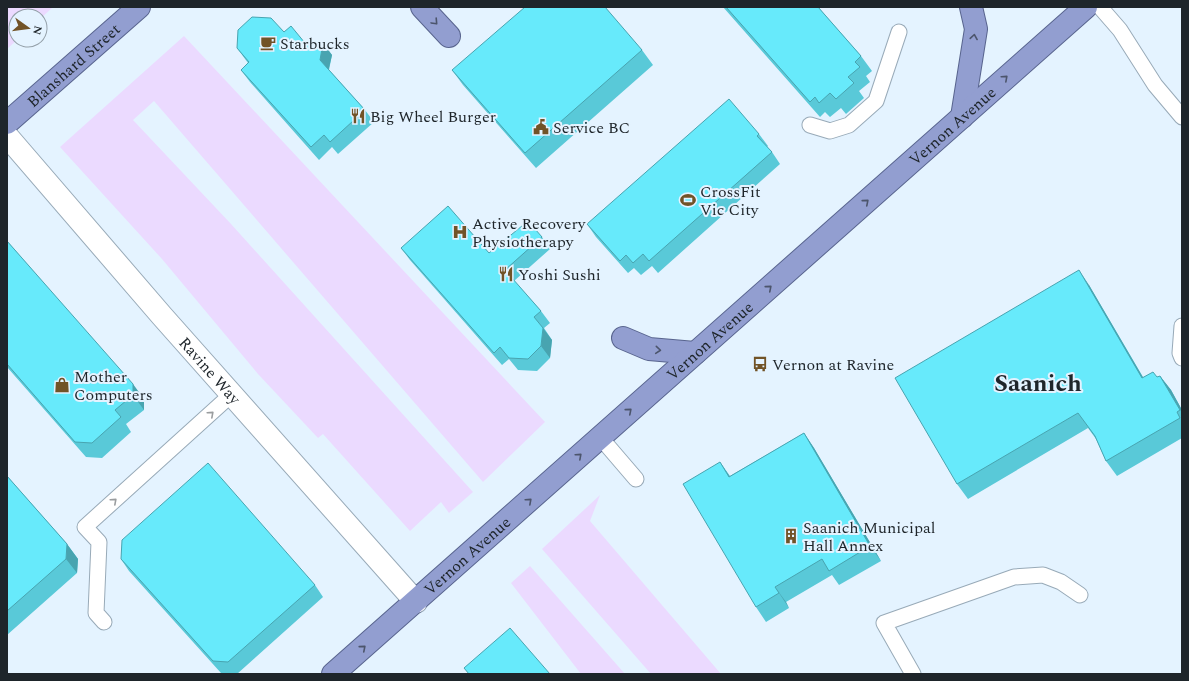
<svg xmlns="http://www.w3.org/2000/svg" width="1189" height="681" font-family="Spectral,serif">
<style>
.green{fill:#ebdaff}
.lines{fill:none;stroke-linecap:round;stroke-linejoin:round}
.service-casing{stroke:#98aab8;stroke-width:17}
.tertiary-casing{stroke:#98aab8;stroke-width:24}
.trunk-casing{stroke:#58648e;stroke-width:24}
.service{stroke:#fff;stroke-width:15}
.tertiary{stroke:#fff;stroke-width:22}
.trunk{stroke:#929ed0;stroke-width:22}
.wall{fill:#59c9d8}
.shaded-wall{fill:#48a4b0}
.building{fill:#67eafb;stroke:#48a4b0}
.oneway{stroke:#4c556c}
.oneway2{stroke:#9a9d9f}
.labels{text-anchor:middle;stroke-width:4;stroke-linejoin:round;paint-order:stroke}
.poi-label{font-size:16px;fill:#1e252a;stroke:#e4f3ff;text-anchor:start}
.street-label{font-size:16px;fill:#1e252a;stroke:#e4f3ff}
.town-label{font-size:24px;font-weight:bold;fill:#1e252a;stroke:#e4f3ff}
</style>
<rect width="100%" height="100%" fill="#e4f3ff"/>
<path class="green" d="M7 7H53L40 19V16H16L17 40 7 49Z
M184 36 545 422 483 482 154 101 133 120 231 224 473 492 449 513 441 502 410 531 323 434 318 438 258 374 162 259 60 147Z
M600 495 590 521 721 674H651L542 549Z
M530 566 625 674H581L511 583Z"/>
<g class="lines">
<defs>
<path id="service" d="M1100 7 1120 30 1155 85 1182 117
M810 125 830 131 849 125 876 101 899 32
M1182 326 1180 353 1182 358
M600 437 636 479
M104 622 96 613 99 542 85 527 232 394
M913 674 884 623 1014 577 1043 575 1061 582 1080 595"/>
<g id="tertiary">
<path id="s1" d="M7 136 162 316 416 602"/>
</g>
<g id="trunk">
<path d="M422 7 449 36"/>
<path d="M962 117 976 29 971 7"/>
<path id="s2" d="M7 123 139 7"/>
<path d="M623 338 649 349 695 353"/>
<path id="s3" d="M333 674 1086 7"/>
</g>
</defs>
<use href="#service" class="service-casing"/>
<use href="#tertiary" class="tertiary-casing"/>
<use href="#trunk" class="trunk-casing"/>
<use href="#service" class="service"/>
<use href="#tertiary" class="tertiary"/>
<use href="#trunk" class="trunk"/>
</g>
<path class="wall" d="M723 7H818L861 56 872 71 866 76 870 82 859 91 864 98 846 114 841 108 830 117 825 112 820 117Z
M284 32 305 43H323L332 55 329 70 365 110 374 122 338 154 332 147 319 160 250 82 241 70 248 63 237 48Z
M642 50 653 65 536 168 463 85 452 70Z
M759 134 768 146 767 147 772 152 780 164 658 273 652 266 641 275 634 268 628 273 596 237 587 224Z
M542 237 550 249 514 281 541 311 550 323 544 328 552 340 550 358 537 371 518 370 509 359 502 365 410 260 401 248 489 253Z
M7 241 144 399V410L126 424 131 432 102 458 86 457 7 367Z
M1089 285 1143 377H1157L1160 376 1171 390 1182 410V438L1117 476 1106 461 1096 439 1088 428 968 499 957 484Z
M804 433 814 448 881 561 839 585 832 575 786 602 789 608 766 622 756 607 720 462 730 476Z
M7 476 67 544 78 559 77 573 7 635Z
M121 559 315 585 323 597 237 674 221 673 129 571Z"/>
<path class="shaded-wall" d="M323 43 332 55 328 72 320 60Z
M1079 270 1089 285 1152 393 1142 378Z
M543 328 552 340 550 358 541 346Z
M1160 376 1171 390 1182 410V413Z
M133 384 144 399V410L133 395Z
M804 433 814 448 881 561 870 546Z
M720 462 730 477H729Z
M67 544 78 559 77 573 66 559Z
M775 587 786 602 789 608Z"/>
<path class="building" d="M525 7H605L642 50 525 153 452 70Z
M726 7H818L861 56 855 62 860 67 848 77 854 83 836 99 830 93 819 103 815 97 810 102Z
M252 17 271 18 284 32 291 26 305 43H323L320 60 365 110 330 142 324 135 311 147 241 70 249 62 237 48 238 30Z
M729 99 759 134 757 136 772 152 649 261 643 254 633 263 626 255 620 261 587 224Z
M448 206 489 253 528 221 542 237 505 270 541 311 534 317 543 328 541 346 528 359 509 358 500 347 494 353 401 248Z
M7 241 133 384V395L115 410 121 417 92 443 75 442 7 364Z
M1079 270 1142 378 1153 372 1157 377 1160 376 1180 410 1177 412 1180 418 1106 461 1095 436 1078 413 957 484 895 378Z
M804 433 870 546 829 571 822 559 775 587 779 593 756 607 683 484 720 462 729 477Z
M208 463 315 585 228 662 213 661 121 559 122 540Z
M7 476 67 544 66 559 7 611Z
M510 628 550 674H469L464 668Z"/>
<defs><path id="oneway-chevron" d="M-2-3.5L2.5 0L-2 3.5" fill="none" stroke-width="1.6" stroke-linecap="round" stroke-linejoin="round"/></defs>
<g class="oneway">
<use href="#oneway-chevron" transform="translate(435 22) rotate(47)"/>
<use href="#oneway-chevron" transform="translate(974 37) rotate(-81)"/>
<use href="#oneway-chevron" transform="translate(1005 78) rotate(-42)"/>
<use href="#oneway-chevron" transform="translate(866 202) rotate(-41)"/>
<use href="#oneway-chevron" transform="translate(769 288) rotate(-41)"/>
<use href="#oneway-chevron" transform="translate(658 350) rotate(5)"/>
<use href="#oneway-chevron" transform="translate(629 411) rotate(-41)"/>
<use href="#oneway-chevron" transform="translate(579 456) rotate(-42)"/>
<use href="#oneway-chevron" transform="translate(529 501) rotate(-42)"/>
<use href="#oneway-chevron" transform="translate(363 648) rotate(-41)"/>
</g>
<g class="oneway2">
<use href="#oneway-chevron" transform="translate(211 414) rotate(-42)"/>
<use href="#oneway-chevron" transform="translate(114 501) rotate(-42)"/>
</g>
<defs>
<symbol id="cafe-bare" viewBox="-9 -9 18 18"><path d="M-5.5-4.5H6V0H3Q3 3.5 0 3.5H-2.5Q-5.5 3.5-5.5 0ZM3-3.2v2h1.7v-2ZM-6 4.5H4V6H-6Z" fill="#715327" stroke="#e4f3ff" stroke-width="2.5" paint-order="stroke"/></symbol>
<symbol id="restaurant-bare" viewBox="-9 -9 18 18"><path d="M-5-6h1v4h1v-4h1v4h1v-4h1v5L-1.5 .5V6h-2V.5L-5-1ZM5-6V6H3V1.5H1.5Q1.5-4 5-6Z" fill="#715327" stroke="#e4f3ff" stroke-width="2.5" paint-order="stroke"/></symbol>
<symbol id="civic-bare" viewBox="-9 -9 18 18"><path d="M-.6-6.5H3V-4.5H.6V-3L4-1V1h2V6H-6V1h2V-1L-.6-3ZM-1.2 2.5V6h2.4V2.5Z" fill="#715327" stroke="#e4f3ff" stroke-width="2.5" paint-order="stroke"/></symbol>
<symbol id="stadium-bare" viewBox="-9 -9 18 18"><path d="M0-5a6.5 5 0 1 0 0 10a6.5 5 0 1 0 0-10ZM-3.5-1.8h7v3.6h-7Z" fill="#715327" stroke="#e4f3ff" stroke-width="2.5" paint-order="stroke"/></symbol>
<symbol id="hospital-bare" viewBox="-9 -9 18 18"><path d="M-5-5h3v3.5h4V-5h3V5h-3V1.5h-4V5h-3Z" fill="#715327" stroke="#e4f3ff" stroke-width="2.5" paint-order="stroke"/></symbol>
<symbol id="bus-bare" viewBox="-9 -9 18 18"><path d="M-5-6H5V4H4V6H2V4H-2V6H-4V4H-5ZM-3.5-4V0h7V-4ZM-3.5 1.2v1.5H-2V1.2ZM2 1.2v1.5H3.5V1.2Z" fill="#715327" stroke="#e4f3ff" stroke-width="2.5" paint-order="stroke"/></symbol>
<symbol id="shop-bare" viewBox="-9 -9 18 18"><path d="M-5-2.5h2.3a2.7 3.5 0 0 1 5.4 0H5L5.5 6h-11ZM-1.5-2.5h3a1.5 2.3 0 0 0-3 0Z" fill="#715327" stroke="#e4f3ff" stroke-width="2.5" paint-order="stroke"/></symbol>
<symbol id="building-bare" viewBox="-9 -9 18 18"><path d="M-4-6H4V6H1V3H-1V6H-4ZM-2.5-4.3h1.7v1.8h-1.7ZM.8-4.3h1.7v1.8H.8ZM-2.5-1h1.7V.8h-1.7ZM.8-1h1.7V.8H.8Z" fill="#715327" stroke="#e4f3ff" stroke-width="2.5" paint-order="stroke"/></symbol>
</defs>
<g fill-rule="evenodd">
<use href="#cafe-bare" x="257" y="32" width="22" height="22"/>
<use href="#restaurant-bare" x="347" y="105" width="22" height="22"/>
<use href="#civic-bare" x="530" y="116" width="22" height="22"/>
<use href="#stadium-bare" x="677" y="189" width="22" height="22"/>
<use href="#hospital-bare" x="449" y="221" width="22" height="22"/>
<use href="#restaurant-bare" x="495" y="263" width="22" height="22"/>
<use href="#bus-bare" x="749" y="353" width="22" height="22"/>
<use href="#shop-bare" x="51" y="374" width="22" height="22"/>
<use href="#building-bare" x="780" y="525" width="22" height="22"/>
</g>
<g class="labels">
<g class="poi-label">
<text x="280" y="49">Starbucks</text>
<text x="370" y="122">Big Wheel Burger</text>
<text x="553" y="133">Service BC</text>
<text x="700" y="197">CrossFit<tspan x="700" dy="18">Vic City</tspan></text>
<text x="472" y="229">Active Recovery<tspan x="472" dy="18">Physiotherapy</tspan></text>
<text x="518" y="280">Yoshi Sushi</text>
<text x="772" y="370">Vernon at Ravine</text>
<text x="74" y="382">Mother<tspan x="74" dy="18">Computers</tspan></text>
<text x="803" y="533">Saanich Municipal<tspan x="803" dy="18">Hall Annex</tspan></text>
</g>
<g class="street-label">
<text dy="6" stroke="none"><textPath href="#s2" startOffset="88">Blanshard Street</textPath></text>
<text dy="6" stroke="none"><textPath href="#s3" startOffset="827">Vernon Avenue</textPath></text>
<text dy="6" stroke="none"><textPath href="#s3" startOffset="503">Vernon Avenue</textPath></text>
<text dy="6" stroke="none"><textPath href="#s1" startOffset="310">Ravine Way</textPath></text>
<text dy="6" stroke="none"><textPath href="#s3" startOffset="179">Vernon Avenue</textPath></text>
</g>
<g class="town-label">
<text x="1038" y="391">Saanich</text>
</g>
</g>
<rect width="1189" height="681" fill="none" stroke="#1e252a" stroke-width="16"/>
<g transform="translate(28 28) rotate(104)"><circle r="19" fill="#e4f3ff" stroke="#95a1aa"/>
<path d="M0-3L7 15L0 10L-7 15Z" fill="#715327"/>
<text y="-6" font-size="11" font-weight="bold" text-anchor="middle" fill="#1e252a">N</text>
</g>
</svg>
